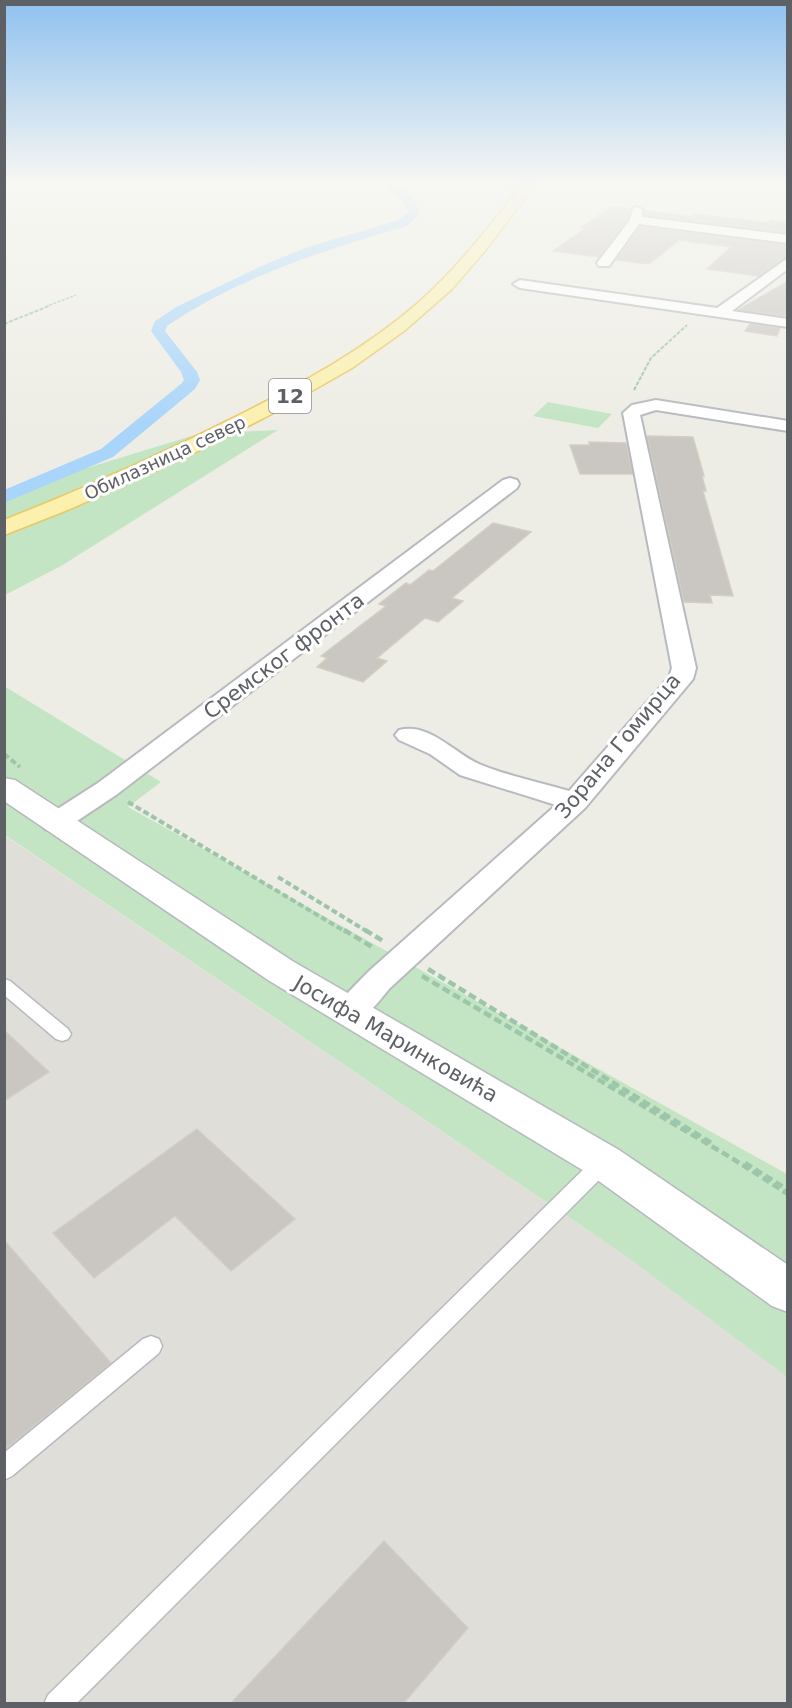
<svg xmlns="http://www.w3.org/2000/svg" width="792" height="1708" font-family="'DejaVu Sans',sans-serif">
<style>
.industrial{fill:#e0ded9}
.green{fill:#c3e5c4}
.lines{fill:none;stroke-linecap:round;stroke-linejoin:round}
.canal{fill:#a9d5fa;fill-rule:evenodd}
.building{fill:#cac7c2;stroke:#d3cec4;stroke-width:1.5}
.lane-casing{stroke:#b7babe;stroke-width:3}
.street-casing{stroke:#b7babe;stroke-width:4}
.secondary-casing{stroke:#b6b9be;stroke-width:3}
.primary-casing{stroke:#eac763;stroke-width:3}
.path-far3{stroke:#9dc5a9;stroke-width:1.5;stroke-dasharray:3 1.5;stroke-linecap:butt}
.path-far2{stroke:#9dc5a9;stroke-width:2;stroke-dasharray:4 1.5;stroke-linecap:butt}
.path-far1{stroke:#9dc5a9;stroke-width:4;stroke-dasharray:6 3;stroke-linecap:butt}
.path{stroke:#9dc5a9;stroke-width:4.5;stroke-dasharray:8 4;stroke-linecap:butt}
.lane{fill:#fff;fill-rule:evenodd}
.street{fill:#fff;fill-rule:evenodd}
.secondary{fill:#fff;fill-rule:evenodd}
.primary{fill:#fbf0ae;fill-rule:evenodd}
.labels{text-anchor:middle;stroke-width:6;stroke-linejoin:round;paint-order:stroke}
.far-street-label{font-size:18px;fill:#5d6065;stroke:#fff}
.shield{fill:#fff;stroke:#8e9093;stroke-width:1.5}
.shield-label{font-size:20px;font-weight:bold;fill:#5d6065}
.street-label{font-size:21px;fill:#5d6065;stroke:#fff}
</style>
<rect width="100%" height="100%" fill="#eeede5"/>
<path class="industrial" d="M4 835 623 1254 787 1377V1703H5Z"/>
<path class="green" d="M548 402 612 414 598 428 533 416Z
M278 430 61 566 5 595V493L198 434Z
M4 686 161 782 128 807 787 1174V1377L623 1254 5 835Z"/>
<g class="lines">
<path class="canal" d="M380 184C399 184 414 195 420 213L407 226C324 250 239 277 167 326L165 331 197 372 200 380 195 389 113 457 4 503V490L101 449 182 383 184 380 181 372 151 331 155 321 176 307 266 264 308 247 399 220 408 212 405 203Z"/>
</g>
<path class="building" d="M611 207 630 209 628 219 599 257 553 251 586 228 581 227Z
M645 211 692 217 695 214 768 223 771 220 788 223V233L645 215Z
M640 226 788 245V256L758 276 707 269 731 247 679 240 649 264 616 260Z
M788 281V309L785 316 738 310Z
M750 324 780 328 777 336 745 331Z
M647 436 693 437 704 476H702L706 491H703L733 596 710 595 712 603 684 602Z
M589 442 626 443 633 474H580L570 445H590Z
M493 523 531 532 452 598 463 601 438 622 425 618 377 658 387 661 363 682 317 667 327 658 321 656 386 606 379 604 406 583 410 585 429 570 433 571Z
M4 1030 49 1072 4 1101Z
M197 1129 295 1219 231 1271 175 1216 94 1278 53 1233Z
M4 1240 111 1363 4 1450Z
M384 1541 468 1628 403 1704H230Z"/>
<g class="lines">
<defs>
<path id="lane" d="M488 184H500L527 192 524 194Z
M4 979 10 981 68 1029 71 1034 68 1039 62 1041 56 1039 4 995Z
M604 1154 611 1156 614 1162 611 1168 76 1704H44L48 1695 597 1156Z
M151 1336 159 1339 162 1346 159 1353 12 1476 4 1480V1453L143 1339Z"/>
<path id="street" d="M637 207 643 210 642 217 788 235V243L639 224 609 266H599L597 263 630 220 633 208Z
M788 258V269L732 311 788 319V327L520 288 513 284 520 280 717 308Z
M656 400 788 421V431L656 410 640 415 696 668 693 679 585 808 390 988C375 1005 363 1027 338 1019L334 1011 338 1003 368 972 556 805 460 775 430 754 399 740 395 735 399 730C429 722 454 753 479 764 507 776 540 782 569 791L669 677 672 668 623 413 632 405Z
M510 478 517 480 519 484 517 488 116 795 65 829 55 832 45 829 41 823 45 817 98 783 503 480Z"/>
<path id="secondary" d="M4 778 15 780 294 962 619 1150 788 1265V1312L772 1306 589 1174 268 980 4 801Z"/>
<path id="primary" d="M523 184H536L484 252 452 289 404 331 352 368 268 416 184 458 70 509 4 535V520C85 488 164 453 241 414 303 383 365 349 418 303 458 268 489 226 523 184Z"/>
</defs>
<use href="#lane" class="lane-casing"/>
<use href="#street" class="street-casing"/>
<use href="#secondary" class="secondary-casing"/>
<use href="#primary" class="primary-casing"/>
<path class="path-far3" d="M45 307 76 295"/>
<path class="path-far2" d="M4 324 49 306
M634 390 651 358 687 325"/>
<path class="path-far1" d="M4 754 20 767
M128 802 346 932
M278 877 368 932"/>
<path class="path" d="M344 930 374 948
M365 930 383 941
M428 969 713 1144
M422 976 730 1157 788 1194
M745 1163 788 1190"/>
<use href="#lane" class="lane"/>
<use href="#street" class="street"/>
<use href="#secondary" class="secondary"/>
<use href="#primary" class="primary"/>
</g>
<linearGradient id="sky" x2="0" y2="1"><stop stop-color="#8fc1ef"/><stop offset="0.43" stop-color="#f7f7f3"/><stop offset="1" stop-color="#f7f7f3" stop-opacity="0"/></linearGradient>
<rect width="792" height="424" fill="url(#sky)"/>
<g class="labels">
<g class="far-street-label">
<text transform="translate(165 458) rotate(-25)" y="6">Обилазница север</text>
</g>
<rect class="shield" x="269" y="379" width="42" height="34" rx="4.5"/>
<g class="shield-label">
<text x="290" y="403">12</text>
</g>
<g class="street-label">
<text transform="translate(284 656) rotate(-37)" y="7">Сремског фронта</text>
<text transform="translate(618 746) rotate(-50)" y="7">Зорана Гомирца</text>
<text transform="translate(396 1039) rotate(30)" y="7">Јосифа Маринковића</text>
</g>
</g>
<rect width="792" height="1708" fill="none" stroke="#5d6065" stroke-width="12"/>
</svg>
